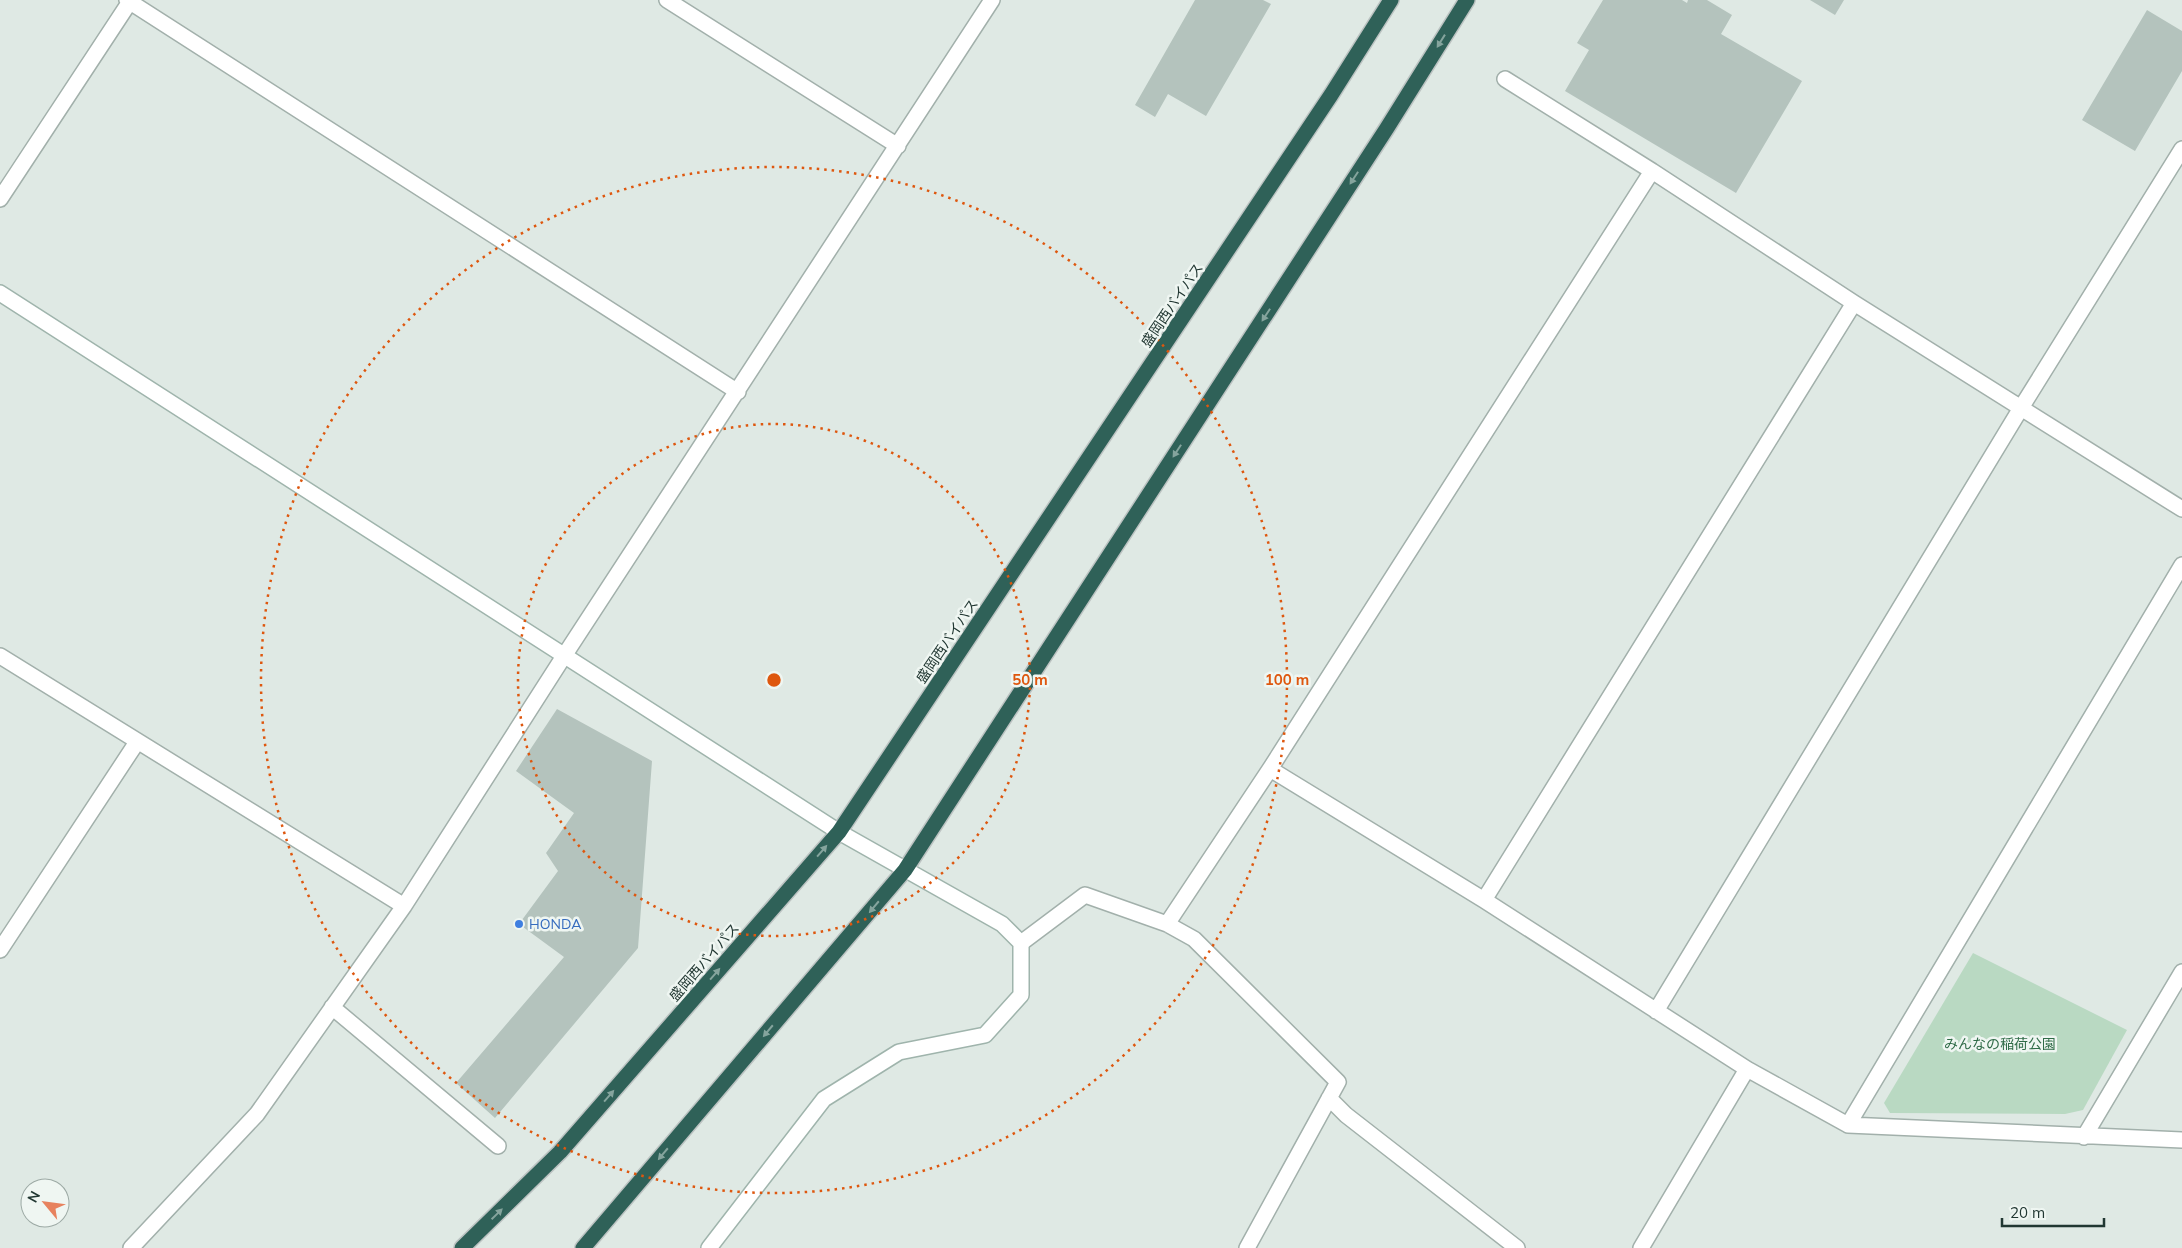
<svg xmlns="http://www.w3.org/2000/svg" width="2182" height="1248" font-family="Mulish,'Noto Sans JP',sans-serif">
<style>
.green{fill:#b9d9c2}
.building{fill:#b4c3bd}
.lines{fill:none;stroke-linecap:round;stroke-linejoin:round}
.street-casing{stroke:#a2b0ab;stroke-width:18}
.secondary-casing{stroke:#9fb4ac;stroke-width:18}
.highway-casing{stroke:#bcc3c2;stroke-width:18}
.street{stroke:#fff;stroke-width:15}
.secondary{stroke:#fff;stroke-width:15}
.highway{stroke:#2f6158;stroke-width:15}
.oneway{fill:#85a49d}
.ring{fill:none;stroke:#de570e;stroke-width:2.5;stroke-dasharray:2.5 5}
.shop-dot{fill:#3f7fe0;stroke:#eff6f2;stroke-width:2}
.labels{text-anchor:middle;stroke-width:5;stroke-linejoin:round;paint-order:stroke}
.street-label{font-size:14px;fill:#213732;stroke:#eff6f2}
.shop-label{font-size:14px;fill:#366cbe;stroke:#eff6f2;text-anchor:start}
.park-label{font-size:14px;fill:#2f6b47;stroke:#eff6f2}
.centre{fill:#de570e;stroke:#eff6f2;stroke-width:2.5}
.ring-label{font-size:15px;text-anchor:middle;font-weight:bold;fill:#de570e;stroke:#eff6f2;stroke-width:5;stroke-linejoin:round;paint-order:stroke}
</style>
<rect width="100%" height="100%" fill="#dfe9e4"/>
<path class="green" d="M1973 953 2127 1030 2083 1110 2065 1114 1890 1113 1884 1103Z"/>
<path class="building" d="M1195 0H1263L1271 4 1206 116 1168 94 1155 117 1135 105Z
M1603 0H1682L1687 3 1688 0H1707L1732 15 1721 34 1802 81 1736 193 1565 91 1589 50 1577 43Z
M1810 0H1844L1835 15Z
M2147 10 2182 31V71L2135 151 2082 120Z
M557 709 652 761 638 948 495 1118 456 1083 564 957 519 924 558 871 546 853 574 813 516 771Z"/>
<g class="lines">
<defs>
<path id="street" d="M127 0 738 392
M667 0 898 146
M1505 79 1652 171
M0 199 131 0
M0 656 404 906
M1270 769 1484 900 1747 1069 1848 1125 2182 1140
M1484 900 1854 303
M1167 924 1270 769 1652 171 1854 303 2182 509
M1021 943 1085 895 1167 924 1194 939 1338 1082 1247 1248
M0 950 137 742
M332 1007 498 1146
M1656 1011 2021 408 2182 149
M1329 1098 1346 1115 1517 1248
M1848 1125 2182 565
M2084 1137 2182 972
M131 1248 257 1114 404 906 564 656 992 0
M1641 1248 1747 1069"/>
<path id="secondary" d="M0 293 839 832 1002 924 1021 943V995L985 1035 899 1052 824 1099 709 1248"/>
<path id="highway" d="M462 1248 560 1152 839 832 1331 95 1391 0
M583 1248 905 870 1387 128 1467 0"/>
</defs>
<use href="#street" class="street-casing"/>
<use href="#secondary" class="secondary-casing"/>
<use href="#highway" class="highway-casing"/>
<use href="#street" class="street"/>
<use href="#secondary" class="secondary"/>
<use href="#highway" class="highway"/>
</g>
<defs><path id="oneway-solid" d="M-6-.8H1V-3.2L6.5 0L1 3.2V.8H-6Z" transform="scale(1.25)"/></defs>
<g class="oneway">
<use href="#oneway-solid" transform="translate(1441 41) rotate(122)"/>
<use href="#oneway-solid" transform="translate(1354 178) rotate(123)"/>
<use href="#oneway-solid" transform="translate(1266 315) rotate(123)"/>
<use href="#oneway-solid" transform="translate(1177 451) rotate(123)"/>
<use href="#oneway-solid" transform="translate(822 851) rotate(-49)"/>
<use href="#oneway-solid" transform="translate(874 907) rotate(130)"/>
<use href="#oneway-solid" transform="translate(715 974) rotate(-49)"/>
<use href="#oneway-solid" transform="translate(768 1031) rotate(130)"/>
<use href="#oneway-solid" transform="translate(609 1096) rotate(-49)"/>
<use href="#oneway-solid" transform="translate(663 1154) rotate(130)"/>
<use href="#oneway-solid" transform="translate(497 1214) rotate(-44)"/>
</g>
<g class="ring">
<circle cx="774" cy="680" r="256"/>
<circle cx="774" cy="680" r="513"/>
</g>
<circle class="shop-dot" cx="519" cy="924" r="5"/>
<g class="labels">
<g class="street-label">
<text transform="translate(1172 305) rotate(-56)" y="5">盛岡西バイパス</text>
<text transform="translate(947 641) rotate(-56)" y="5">盛岡西バイパス</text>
<text transform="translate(704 962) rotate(-49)" y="5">盛岡西バイパス</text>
</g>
<g class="shop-label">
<text x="529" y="929">HONDA</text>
</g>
<g class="park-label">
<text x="2000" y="1049">みんなの稲荷公園</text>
</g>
</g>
<circle cx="774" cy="680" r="8" class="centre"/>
<g class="ring-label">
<text x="1030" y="685">50 m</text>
<text x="1287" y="685">100 m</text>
</g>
<g transform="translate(45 1203) rotate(299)"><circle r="24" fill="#eff6f2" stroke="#9daaa5"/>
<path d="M0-4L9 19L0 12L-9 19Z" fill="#e7825e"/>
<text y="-8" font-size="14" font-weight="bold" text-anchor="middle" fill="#213732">N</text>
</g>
<path d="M2002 1218v8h102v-8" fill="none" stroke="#213732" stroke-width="2.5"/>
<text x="2010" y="1218" font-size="15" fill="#213732" stroke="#eff6f2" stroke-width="4" paint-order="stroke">20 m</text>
</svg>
